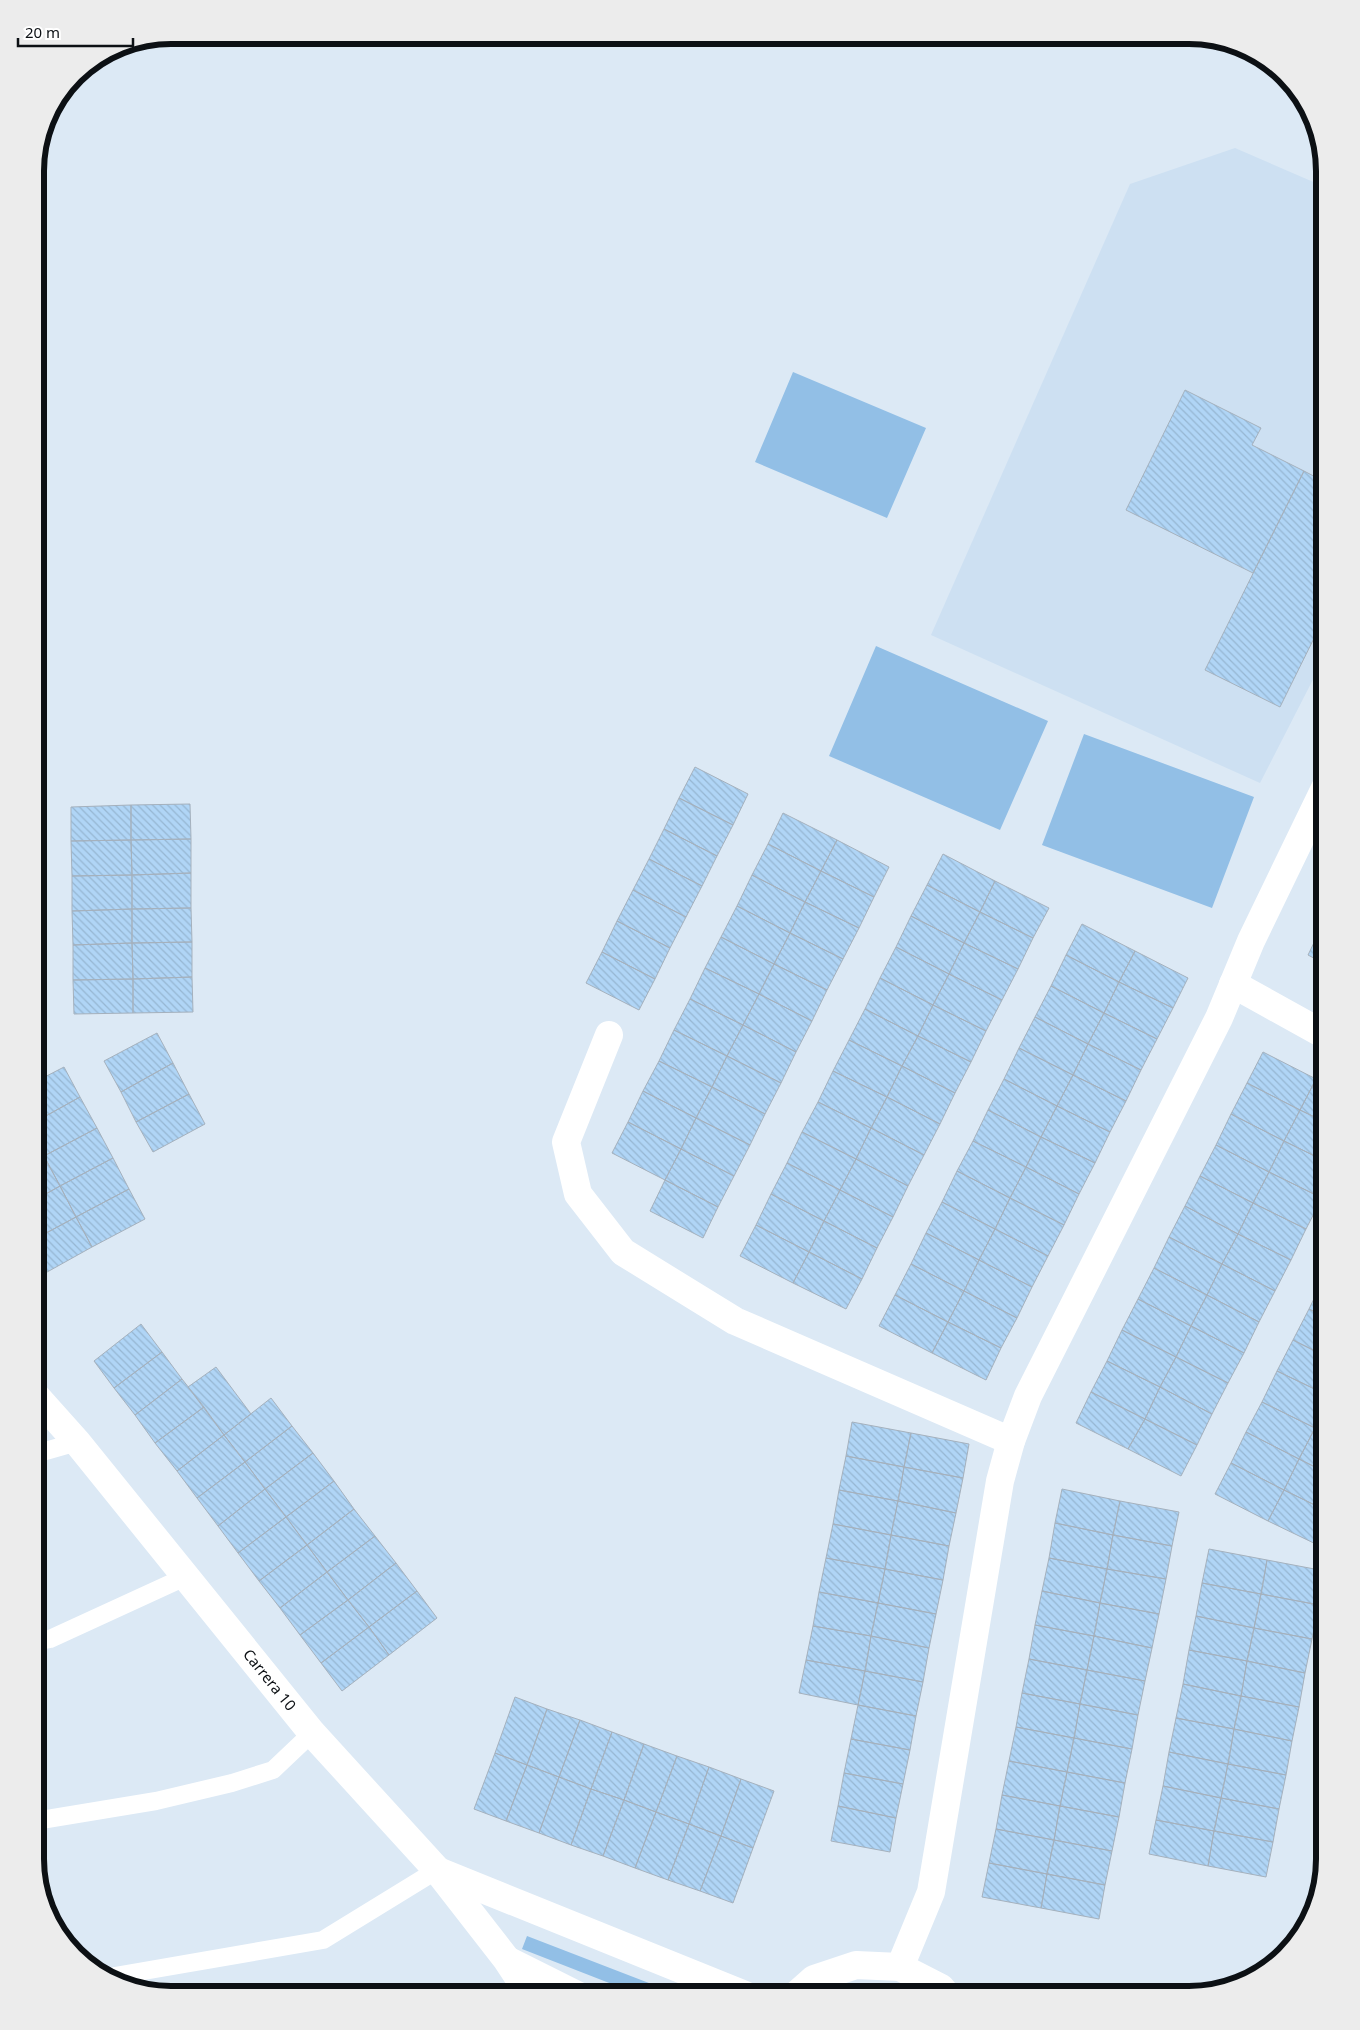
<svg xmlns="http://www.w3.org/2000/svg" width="1360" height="2030" font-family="'Noto Sans',sans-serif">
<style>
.built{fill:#cde0f2}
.garden{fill:#92bfe6}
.building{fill:url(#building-back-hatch);stroke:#a5b1bd}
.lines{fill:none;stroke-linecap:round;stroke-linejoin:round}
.service{stroke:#fff;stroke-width:18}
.minor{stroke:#fff;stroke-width:28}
.labels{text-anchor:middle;stroke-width:4;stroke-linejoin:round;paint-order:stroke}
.street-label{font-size:15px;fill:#0c1014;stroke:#fff}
.rim{fill:none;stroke:#0c1014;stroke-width:6}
</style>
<defs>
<pattern id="building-back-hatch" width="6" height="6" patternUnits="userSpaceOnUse" patternTransform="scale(1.25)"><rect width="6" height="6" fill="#b0d5f6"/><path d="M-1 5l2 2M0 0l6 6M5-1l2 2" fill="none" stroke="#96b6d2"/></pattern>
</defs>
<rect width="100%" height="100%" fill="#dce9f5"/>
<path class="built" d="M1235 148 1325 187V656L1260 783 931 635 1130 184Z"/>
<path class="garden" d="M793 372 926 428 887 518 755 462Z
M876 646 1048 721 1000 830 829 756Z
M1084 734 1254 797 1212 908 1042 845Z
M527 1936 680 1995H640L522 1949Z"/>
<path class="building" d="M1185 390 1261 428 1252 445 1304 471 1253 573 1126 510Z
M1304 471 1325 482V616L1280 707 1205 670Z
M695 767 748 794 733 825 679 798Z
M679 798 733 825 717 856 664 829Z
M190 804 191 839 131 840V805Z
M131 805V840L71 841V807Z
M35 807H40V841H35Z
M783 813 837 840 821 871 768 844Z
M664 829 717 856 702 886 649 859Z
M191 839V873L132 875 131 840Z
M131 840 132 875 72 876 71 841Z
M837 840 889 867 874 897 821 871Z
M35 841H40V875L35 876Z
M768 844 821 871 805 902 752 875Z
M943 854 995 881 980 912 927 885Z
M649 859 702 886 686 917 633 890Z
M821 871 874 897 859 928 805 902Z
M191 873V908L132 909V875Z
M40 875 41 911H35V876Z
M132 875V909L72 911V876Z
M752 875 805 902 790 933 737 906Z
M995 881 1049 908 1033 938 980 912Z
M927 885 980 912 964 943 911 916Z
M633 890 686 917 670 948 617 921Z
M805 902 859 928 843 959 790 933Z
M737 906 790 933 774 964 721 937Z
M191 908 192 942 132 943V909Z
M132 909V943L73 945 72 911Z
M35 911H41V945H35Z
M980 912 1033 938 1018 969 964 943Z
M911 916 964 943 949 974 896 947Z
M617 921 670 948 655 979 602 952Z
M1082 924 1135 951 1119 982 1066 955Z
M1323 924 1325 925V964L1308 955Z
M790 933 843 959 827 990 774 964Z
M721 937 774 964 759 994 705 968Z
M192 942V977L133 979 132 943Z
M132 943 133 979 73 980V945Z
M964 943 1018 969 1002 1000 949 974Z
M35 945H41L42 980H35Z
M896 947 949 974 933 1005 880 978Z
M1135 951 1188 978 1173 1008 1119 982Z
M602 952 655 979 639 1010 586 983Z
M1066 955 1119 982 1104 1013 1051 986Z
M774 964 827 990 812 1021 759 994Z
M705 968 759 994 743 1025 690 999Z
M949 974 1002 1000 986 1031 933 1005Z
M192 977 193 1012 133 1013V979Z
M880 978 933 1005 918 1036 865 1009Z
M133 979V1013L74 1014 73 980Z
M35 980H42V1014H35Z
M1119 982 1173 1008 1157 1039 1104 1013Z
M1051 986 1104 1013 1088 1044 1035 1017Z
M759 994 812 1021 796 1052 743 1025Z
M690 999 743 1025 727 1056 674 1030Z
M933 1005 986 1031 971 1062 918 1036Z
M865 1009 918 1036 902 1066 849 1040Z
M1104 1013 1157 1039 1141 1070 1088 1044Z
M1035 1017 1088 1044 1073 1075 1019 1048Z
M743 1025 796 1052 781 1083 727 1056Z
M674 1030 727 1056 712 1087 659 1061Z
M157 1033 173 1063 121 1092 104 1061Z
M918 1036 971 1062 955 1093 902 1066Z
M849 1040 902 1066 887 1097 833 1071Z
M1088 1044 1141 1070 1126 1101 1073 1075Z
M1019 1048 1073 1075 1057 1106 1004 1079Z
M1263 1052 1316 1079 1300 1110 1247 1083Z
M727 1056 781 1083 765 1114 712 1087Z
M659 1061 712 1087 696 1118 643 1091Z
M173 1063 189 1094 136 1122 121 1092Z
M902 1066 955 1093 940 1124 887 1097Z
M64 1067 80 1097 35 1122V1082Z
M833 1071 887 1097 871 1128 818 1102Z
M1073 1075 1126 1101 1110 1132 1057 1106Z
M1004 1079 1057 1106 1041 1137 988 1110Z
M1316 1079 1325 1084V1122L1300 1110Z
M1247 1083 1300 1110 1284 1141 1231 1114Z
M712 1087 765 1114 750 1145 696 1118Z
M643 1091 696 1118 681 1149 628 1122Z
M189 1094 205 1124 153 1152 136 1122Z
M80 1097 97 1128 44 1156 35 1139V1122Z
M887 1097 940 1124 924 1155 871 1128Z
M818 1102 871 1128 856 1159 802 1132Z
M1057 1106 1110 1132 1095 1163 1041 1137Z
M988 1110 1041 1137 1026 1167 973 1141Z
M1300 1110 1325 1122V1161L1284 1141Z
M1231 1114 1284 1141 1269 1172 1216 1145Z
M696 1118 750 1145 734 1176 681 1149Z
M628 1122 681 1149 665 1180 612 1153Z
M97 1128 113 1158 60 1186 44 1156Z
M871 1128 924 1155 908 1186 856 1159Z
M802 1132 856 1159 840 1190 787 1163Z
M1041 1137 1095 1163 1079 1194 1026 1167Z
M35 1139 44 1156 35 1161Z
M973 1141 1026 1167 1010 1198 957 1171Z
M1284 1141 1325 1161V1192L1322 1198 1269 1172Z
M1216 1145 1269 1172 1253 1203 1200 1176Z
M681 1149 734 1176 718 1207 665 1180Z
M44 1156 60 1186 35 1200V1161Z
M113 1158 129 1189 76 1217 60 1186Z
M856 1159 908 1186 893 1217 840 1190Z
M787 1163 840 1190 824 1221 771 1194Z
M1026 1167 1079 1194 1064 1225 1010 1198Z
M957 1171 1010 1198 995 1229 942 1202Z
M1269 1172 1322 1198 1306 1229 1253 1203Z
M1200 1176 1253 1203 1238 1234 1185 1206Z
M665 1180 718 1207 703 1238 650 1211Z
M60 1186 76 1217 35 1239V1200Z
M129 1189 145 1219 92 1247 76 1217Z
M840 1190 893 1217 877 1248 824 1221Z
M771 1194 824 1221 809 1252 756 1225Z
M1010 1198 1064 1225 1048 1256 995 1229Z
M942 1202 995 1229 979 1260 926 1233Z
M1253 1203 1306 1229 1291 1260 1238 1234Z
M1185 1206 1238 1234 1222 1264 1169 1237Z
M76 1217 92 1247 40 1276 35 1266V1239Z
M824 1221 877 1248 862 1279 809 1252Z
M756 1225 809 1252 793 1283 740 1256Z
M995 1229 1048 1256 1032 1287 979 1260Z
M926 1233 979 1260 964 1291 911 1264Z
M1238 1234 1291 1260 1275 1291 1222 1264Z
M1169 1237 1222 1264 1207 1295 1154 1268Z
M809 1252 862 1279 846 1309 793 1283Z
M979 1260 1032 1287 1017 1318 964 1291Z
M911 1264 964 1291 948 1322 895 1295Z
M1222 1264 1275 1291 1259 1322 1207 1295Z
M1154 1268 1207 1295 1191 1326 1138 1299Z
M1324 1278H1325V1317L1309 1309Z
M964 1291 1017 1318 1001 1348 948 1322Z
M895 1295 948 1322 932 1353 879 1326Z
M1207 1295 1259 1322 1244 1353 1191 1326Z
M1138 1299 1191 1326 1176 1357 1122 1330Z
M1309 1309 1325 1317V1356L1293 1340Z
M948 1322 1001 1348 986 1380 932 1353Z
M141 1324 162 1352 114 1388 94 1361Z
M1191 1326 1244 1353 1228 1383 1176 1357Z
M1122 1330 1176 1357 1160 1387 1107 1361Z
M1293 1340 1325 1356V1394L1277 1371Z
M162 1352 182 1379 135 1415 114 1388Z
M1176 1357 1228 1383 1212 1414 1160 1387Z
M1107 1361 1160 1387 1145 1419 1091 1392Z
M216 1367 251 1414 224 1435 188 1387Z
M1277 1371 1325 1394V1408L1315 1428 1262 1402Z
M182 1379 204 1407 155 1443 135 1415Z
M1160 1387 1212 1414 1197 1445 1145 1419Z
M1091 1392 1145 1419 1128 1449 1076 1423Z
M271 1398 292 1426 245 1462 224 1435Z
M1262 1402 1315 1428 1299 1459 1246 1432Z
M204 1407 224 1435 177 1471 155 1443Z
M1325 1408V1433L1315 1428Z
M1145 1419 1197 1445 1181 1476 1128 1449Z
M852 1422 911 1433 904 1467 846 1456Z
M292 1426 313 1453 265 1489 245 1462Z
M1315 1428 1325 1433V1472L1299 1459Z
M1246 1432 1299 1459 1284 1490 1231 1463Z
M911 1433 969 1444 963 1478 904 1467Z
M224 1435 245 1462 197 1498 177 1471Z
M313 1453 334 1481 286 1517 265 1489Z
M846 1456 904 1467 898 1501 839 1490Z
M1299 1459 1325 1472V1510L1284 1490Z
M245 1462 265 1489 218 1526 197 1498Z
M1231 1463 1284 1490 1268 1521 1215 1494Z
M904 1467 963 1478 956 1513 898 1501Z
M334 1481 354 1509 307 1545 286 1517Z
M265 1489 286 1517 238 1553 218 1526Z
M1062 1489 1120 1501 1113 1535 1055 1523Z
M839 1490 898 1501 891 1535 833 1524Z
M1284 1490 1325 1510V1541L1322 1547 1268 1521Z
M898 1501 956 1513 949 1546 891 1535Z
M1120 1501 1179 1512 1172 1546 1113 1535Z
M354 1509 375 1536 327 1572 307 1545Z
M286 1517 307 1545 259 1581 238 1553Z
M1055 1523 1113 1535 1107 1569 1049 1558Z
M833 1524 891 1535 885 1569 826 1558Z
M891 1535 949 1546 943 1580 885 1569Z
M1113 1535 1172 1546 1166 1579 1107 1569Z
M375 1536 396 1563 348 1600 327 1572Z
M307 1545 327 1572 280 1608 259 1581Z
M1209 1549 1267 1560 1261 1594 1202 1583Z
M826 1558 885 1569 878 1603 819 1592Z
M1049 1558 1107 1569 1100 1603 1042 1591Z
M1267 1560 1325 1571 1319 1605 1261 1594Z
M396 1563 417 1591 369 1627 348 1600Z
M885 1569 943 1580 936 1614 878 1603Z
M1107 1569 1166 1579 1159 1614 1100 1603Z
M327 1572 348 1600 300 1635 280 1608Z
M1202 1583 1261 1594 1254 1628 1196 1616Z
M417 1591 437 1618 389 1655 369 1627Z
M1042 1591 1100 1603 1094 1636 1035 1625Z
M819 1592 878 1603 871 1636 813 1626Z
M1261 1594 1319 1605 1312 1639 1254 1628Z
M348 1600 369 1627 321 1663 300 1635Z
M878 1603 936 1614 929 1648 871 1636Z
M1100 1603 1159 1614 1152 1648 1094 1636Z
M1196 1616 1254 1628 1247 1661 1189 1650Z
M1035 1625 1094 1636 1087 1670 1029 1659Z
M813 1626 871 1636 865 1671 806 1660Z
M369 1627 389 1655 342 1691 321 1663Z
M1254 1628 1312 1639 1305 1673 1247 1661Z
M871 1636 929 1648 923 1682 865 1671Z
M1094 1636 1152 1648 1145 1681 1087 1670Z
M1189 1650 1247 1661 1241 1696 1183 1684Z
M1029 1659 1087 1670 1080 1704 1022 1693Z
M806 1660 865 1671 858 1705 799 1693Z
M1247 1661 1305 1673 1299 1707 1241 1696Z
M1087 1670 1145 1681 1138 1715 1080 1704Z
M865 1671 923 1682 916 1716 858 1705Z
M1183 1684 1241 1696 1234 1729 1176 1718Z
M1022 1693 1080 1704 1074 1738 1016 1727Z
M1241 1696 1299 1707 1292 1741 1234 1729Z
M515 1697 547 1709 527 1765 495 1753Z
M1080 1704 1138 1715 1132 1749 1074 1738Z
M858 1705 916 1716 910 1750 851 1739Z
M547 1709 580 1720 559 1777 527 1765Z
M1176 1718 1234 1729 1228 1764 1169 1752Z
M580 1720 612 1732 591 1789 559 1777Z
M1016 1727 1074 1738 1067 1772 1009 1761Z
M1234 1729 1292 1741 1286 1775 1228 1764Z
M612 1732 644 1744 624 1800 591 1789Z
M1074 1738 1132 1749 1125 1783 1067 1772Z
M851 1739 910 1750 903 1784 844 1773Z
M644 1744 677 1756 656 1812 624 1800Z
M1169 1752 1228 1764 1221 1798 1163 1786Z
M495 1753 527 1765 506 1821 474 1809Z
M677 1756 709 1767 689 1824 656 1812Z
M1009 1761 1067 1772 1060 1806 1002 1795Z
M1228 1764 1286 1775 1279 1809 1221 1798Z
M527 1765 559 1777 539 1833 506 1821Z
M709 1767 741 1779 721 1836 689 1824Z
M1067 1772 1125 1783 1119 1817 1060 1806Z
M844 1773 903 1784 896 1818 838 1806Z
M559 1777 591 1789 571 1845 539 1833Z
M741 1779 774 1791 753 1848 721 1836Z
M1163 1786 1221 1798 1214 1831 1156 1820Z
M591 1789 624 1800 603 1856 571 1845Z
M1002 1795 1060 1806 1054 1840 996 1829Z
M1221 1798 1279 1809 1273 1842 1214 1831Z
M624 1800 656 1812 635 1868 603 1856Z
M838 1806 896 1818 890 1852 831 1841Z
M1060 1806 1119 1817 1112 1851 1054 1840Z
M656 1812 689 1824 668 1880 635 1868Z
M1156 1820 1214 1831 1208 1866 1149 1854Z
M689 1824 721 1836 700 1891 668 1880Z
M996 1829 1054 1840 1047 1874 989 1863Z
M1214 1831 1273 1842 1266 1877 1208 1866Z
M721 1836 753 1848 733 1903 700 1891Z
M1054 1840 1112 1851 1105 1885 1047 1874Z
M989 1863 1047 1874 1041 1908 982 1897Z
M1047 1874 1105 1885 1099 1919 1041 1908Z"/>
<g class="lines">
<path class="service" d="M35 1454 77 1442
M35 1642 50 1639 185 1577
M35 1821 156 1801 232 1783 273 1770 312 1733
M109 1977 323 1940 437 1870"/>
<g class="minor">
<path d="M1233 984 1325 1035"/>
<path d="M609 1035 566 1142 578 1194 623 1252 735 1321 1011 1441"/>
<path id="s1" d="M35 1395 77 1442 312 1733 437 1870 507 1960 530 1995"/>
<path d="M438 1871 745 1995"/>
<path d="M509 1961 577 1995"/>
<path d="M900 1967 931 1892 1000 1481 1011 1441 1028 1396 1219 1018 1251 941 1325 788"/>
<path d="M796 1995 814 1979 856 1965 900 1967 941 1988 947 1995"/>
</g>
</g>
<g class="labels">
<g class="street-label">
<text dy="5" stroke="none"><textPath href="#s1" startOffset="369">Carrera 10</textPath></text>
</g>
</g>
<path d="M0 0H1360V2030H0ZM171 44H1189A127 127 0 0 1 1316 171V1859A127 127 0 0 1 1189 1986H171A127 127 0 0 1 44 1859V171A127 127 0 0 1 171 44Z" fill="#ececec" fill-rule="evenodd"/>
<path class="rim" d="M171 44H1189A127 127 0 0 1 1316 171V1859A127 127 0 0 1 1189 1986H171A127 127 0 0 1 44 1859V171A127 127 0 0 1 171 44Z"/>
<path d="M18 38v8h115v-8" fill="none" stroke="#0c1014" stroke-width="2.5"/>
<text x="25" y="38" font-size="15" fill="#0c1014" stroke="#ffffff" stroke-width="4" paint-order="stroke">20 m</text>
</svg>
